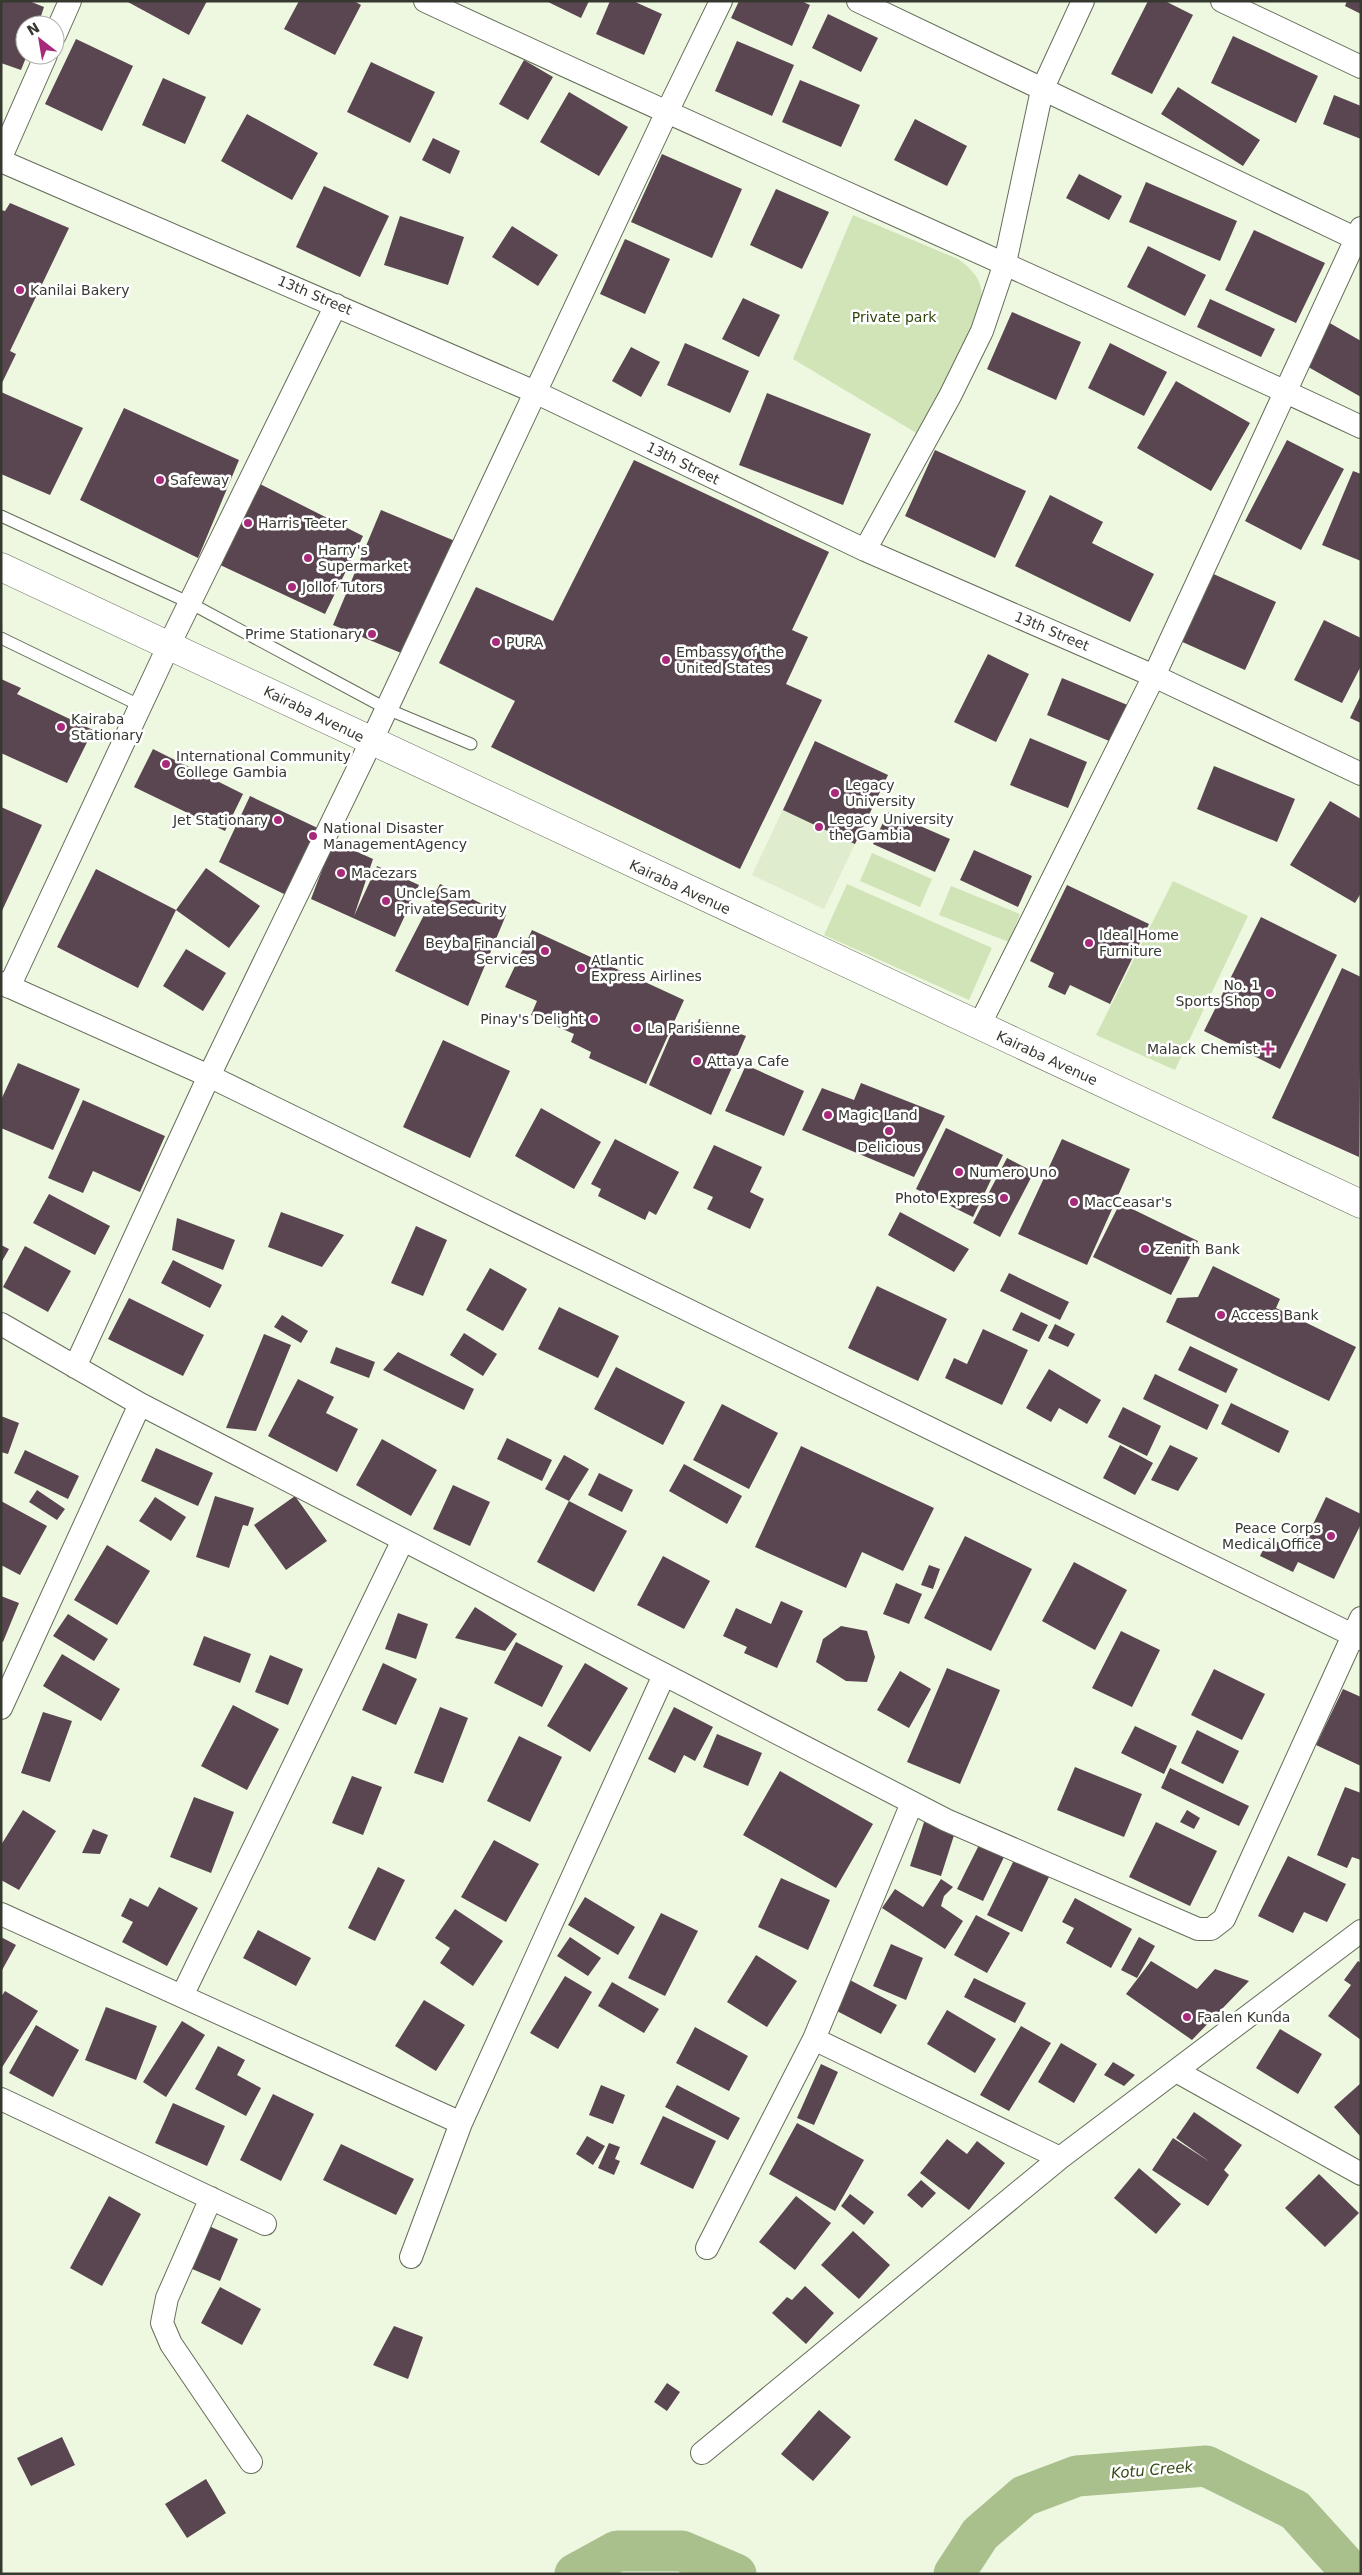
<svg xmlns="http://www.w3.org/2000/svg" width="1362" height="2575" font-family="'DejaVu Sans',sans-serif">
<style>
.built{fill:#dfecce}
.green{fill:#d0e4b7}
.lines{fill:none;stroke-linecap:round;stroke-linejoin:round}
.river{stroke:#a9bf8c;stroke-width:41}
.building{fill:#5a4650}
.service-casing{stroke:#646d59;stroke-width:13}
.minor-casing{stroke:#646d59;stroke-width:24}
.tertiary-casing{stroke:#646d59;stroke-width:29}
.service{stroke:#fff;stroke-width:11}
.minor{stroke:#fff;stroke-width:22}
.tertiary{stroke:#fff;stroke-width:28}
.poi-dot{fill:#a82a7b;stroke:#fff;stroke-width:2}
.labels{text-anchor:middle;stroke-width:5;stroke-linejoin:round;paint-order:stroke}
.poi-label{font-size:14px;fill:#353930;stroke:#fff;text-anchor:start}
.street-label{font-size:14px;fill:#353930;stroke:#fff}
.park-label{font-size:14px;fill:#30440b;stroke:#fff}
.water-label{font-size:15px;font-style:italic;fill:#344811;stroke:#fff}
</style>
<rect width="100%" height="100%" fill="#eef8e1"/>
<path class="built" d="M815 741 888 775 824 909 752 875Z"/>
<path class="green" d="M853 215 958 259C969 267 978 275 981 288 988 313 932 408 918 434L793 359Z
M872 853 932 879 920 907 860 881Z
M1173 881 1248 916 1175 1070 1096 1035Z
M847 884 992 948 969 1000 824 935Z
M951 886 1020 914 1009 942 939 915Z"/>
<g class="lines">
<path class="river" d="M575 2574 617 2551H682L736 2574
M954 2574 980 2534 1024 2496 1077 2476 1206 2466 1295 2510 1344 2564 1346 2574"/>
</g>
<path class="building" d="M1 1H29L44 7 38 25H25L27 55 21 70 1 63Z
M126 1H207L189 35Z
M299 1H354L361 5 335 55 284 29Z
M546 1H589L581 18Z
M610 1H633L662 14 644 55 596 34Z
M739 1H801L810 5 792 46 731 18Z
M1148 1H1165L1193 15 1152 94 1111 74Z
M1347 1H1361V14L1345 6Z
M828 14 878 38 861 72 812 48Z
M1233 36 1318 76 1296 123 1211 83Z
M76 39 133 66 102 131 45 104Z
M737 41 794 65 772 116 715 91Z
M524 60 553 77 528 120 499 104Z
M371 62 435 92 410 143 347 112Z
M163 78 206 97 185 144 142 125Z
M800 80 860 105 841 147 782 122Z
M1178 87 1260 140 1243 166 1161 114Z
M569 92 628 127 599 176 540 142Z
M1334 95 1361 106V139L1323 124Z
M247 114 318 153 292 200 221 161Z
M915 119 967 146 947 186 894 160Z
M433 138 460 151 450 174 422 160Z
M662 154 742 189 712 258 631 222Z
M1079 174 1122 196 1109 220 1066 198Z
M1146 182 1237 221 1220 261 1129 222Z
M324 186 389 216 360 277 296 247Z
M776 189 829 212 802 269 750 245Z
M10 203 69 228 10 351 16 354 1 385V210L5 211Z
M400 216 464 237 448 285 384 265Z
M512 226 558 255 538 286 492 257Z
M1254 230 1325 263 1296 323 1225 290Z
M625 239 670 259 645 314 600 294Z
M1148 246 1206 275 1185 316 1127 287Z
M743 298 780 315 759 357 722 339Z
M1210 299 1275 329 1261 357 1197 327Z
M1012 312 1081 342 1056 400 987 369Z
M1328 322 1361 341V397L1303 364Z
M685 343 749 371 730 413 667 385Z
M1110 343 1167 372 1144 416 1088 388Z
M631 347 660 362 641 397 612 381Z
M1176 381 1250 423 1211 491 1137 448Z
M1 392 83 428 50 495 1 474Z
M767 393 871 434 843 505 739 465Z
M124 408 239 460 198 558 80 500Z
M1287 440 1344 469 1301 550 1245 521Z
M935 450 1026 491 995 558 905 516Z
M634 460 829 552 792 630 808 637 786 684 822 700 740 869 491 747 515 701 439 663 476 587 553 621Z
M1353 471 1361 474V561L1322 545Z
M258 483 363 536 325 614 218 564Z
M1050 495 1103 522 1092 543 1154 574 1130 622 1015 566Z
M381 510 455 541 406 655 333 625Z
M1209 572 1276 602 1245 670 1178 640Z
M1324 620 1361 638V666L1342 703 1294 680Z
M988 654 1029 674 996 742 954 722Z
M1062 678 1130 706 1114 743 1047 715Z
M1 679 21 688 17 694 93 730 67 783 1 753Z
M1361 695V723L1350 718Z
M1030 738 1087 762 1068 808 1010 785Z
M815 741 888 775 855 844 783 810Z
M153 749 243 794 225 831 134 787Z
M1214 766 1295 799 1277 842 1197 809Z
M250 796 324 831 290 897 219 862Z
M1330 801 1361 819V893L1355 903 1290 865Z
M1 807 42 825 1 913Z
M888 812 950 839 935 872 873 844Z
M333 841 373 859 354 916 377 866 419 885 395 937 311 899Z
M974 850 1032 876 1018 907 960 880Z
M206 868 260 906 229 948 176 910Z
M96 869 176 910 138 988 57 947Z
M440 884 506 915 468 1006 395 971Z
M1067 885 1149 924 1110 1004 1070 985 1065 995 1048 987 1054 973 1030 961Z
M1261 917 1337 955 1280 1069 1204 1031Z
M532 930 684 1000 646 1084 589 1058 591 1052 571 1042 574 1034 531 1015 537 1001 505 987Z
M186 949 226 973 203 1011 163 986Z
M1342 968 1361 977 1359 1157 1272 1118Z
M699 1019 746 1036 711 1115 649 1085 674 1027 693 1036Z
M443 1040 510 1071 470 1158 403 1127Z
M18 1063 80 1089 53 1150 1 1128V1100Z
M746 1065 804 1091 784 1136 725 1111Z
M861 1083 945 1116 914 1177 802 1130 822 1088 854 1100Z
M83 1100 165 1136 140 1192 93 1171 83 1193 48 1178Z
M541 1108 601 1142 574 1189 515 1156Z
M946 1128 1003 1155 973 1217 916 1189Z
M615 1139 679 1172 656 1215 649 1211 645 1220 598 1196 601 1189 591 1184Z
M1062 1139 1130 1169 1087 1265 1018 1234Z
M714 1145 762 1167 750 1192 764 1199 750 1229 707 1209 713 1197 693 1188Z
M1007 1158 1034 1172 1000 1237 973 1223Z
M49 1194 110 1226 95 1255 33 1223Z
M1120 1203 1198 1241 1171 1295 1093 1257Z
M281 1212 344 1235 322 1267 268 1247Z
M900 1212 969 1249 954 1272 888 1235Z
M177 1218 235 1240 223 1270 172 1250Z
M416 1226 447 1240 423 1296 391 1283Z
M1 1245 9 1249 1 1263Z
M25 1246 71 1271 48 1312 3 1287Z
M173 1260 222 1285 210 1308 161 1283Z
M1213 1266 1280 1299 1276 1308 1356 1347 1329 1401 1166 1322 1177 1298 1198 1297Z
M490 1268 527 1289 503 1331 466 1310Z
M1009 1273 1069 1302 1060 1320 1000 1291Z
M877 1286 947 1319 918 1381 848 1348Z
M129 1298 204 1335 183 1376 108 1339Z
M559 1307 619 1336 598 1378 538 1349Z
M1021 1312 1048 1325 1039 1342 1012 1330Z
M282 1315 308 1331 301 1343 274 1327Z
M1055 1324 1075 1334 1068 1347 1048 1338Z
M983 1329 1028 1350 1002 1405 945 1378 954 1358 967 1364Z
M464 1333 497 1354 483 1376 450 1355Z
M264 1334 291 1345 256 1431 226 1428Z
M1190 1346 1238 1369 1226 1393 1178 1370Z
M336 1347 375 1362 369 1378 330 1363Z
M398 1352 474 1389 464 1410 383 1370Z
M616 1367 685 1402 663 1445 594 1409Z
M1049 1369 1101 1400 1087 1424 1059 1408 1051 1422 1026 1408Z
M1155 1374 1219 1405 1207 1430 1143 1399Z
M298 1379 334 1397 326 1413 358 1429 337 1472 268 1436Z
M1231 1403 1289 1431 1279 1453 1221 1424Z
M722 1404 778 1433 749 1489 693 1460Z
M1123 1407 1161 1426 1147 1456 1108 1437Z
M1 1416 19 1423 8 1454 1 1452Z
M507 1438 552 1460 542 1481 497 1459Z
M382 1439 437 1470 411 1516 356 1485Z
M1120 1445 1153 1463 1135 1495 1103 1478Z
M1170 1445 1198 1458 1178 1491 1151 1480Z
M801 1446 934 1508 903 1571 862 1552 846 1588 755 1547Z
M156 1448 213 1473 198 1506 141 1481Z
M25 1450 79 1476 68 1499 14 1473Z
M564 1455 589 1469 569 1501 627 1531 594 1592 537 1562 569 1501 545 1489Z
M684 1464 742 1496 727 1524 669 1491Z
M599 1473 633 1490 622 1512 588 1495Z
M453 1485 490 1502 470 1546 433 1529Z
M37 1490 65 1509 57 1520 29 1502Z
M215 1496 254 1508 248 1526 243 1525 229 1568 196 1557Z
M295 1496 327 1541 286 1570 254 1525Z
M155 1497 186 1517 171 1541 139 1521Z
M1326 1497 1361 1514V1524L1334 1579 1298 1562 1293 1572 1260 1556 1269 1538 1290 1548 1297 1535 1306 1539Z
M1 1501 47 1526 20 1575 1 1565Z
M965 1536 1032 1569 991 1651 924 1618Z
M107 1545 150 1571 117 1625 74 1600Z
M663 1556 710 1581 684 1629 637 1605Z
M1074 1562 1127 1590 1095 1650 1042 1621Z
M929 1565 940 1569 933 1589 921 1585Z
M896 1583 922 1594 909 1624 883 1614Z
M1 1596 19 1603 3 1642 1 1641Z
M781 1601 803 1611 777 1668 744 1653 747 1647 723 1636 736 1608 771 1624Z
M475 1607 517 1634 505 1651 455 1638Z
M398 1613 428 1624 416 1659 385 1649Z
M68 1614 108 1639 94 1661 53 1636Z
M841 1626 867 1631 875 1657 867 1682 846 1681 816 1662 823 1639Z
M1121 1631 1160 1650 1132 1707 1092 1688Z
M204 1636 251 1654 240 1683 193 1665Z
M516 1642 563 1666 542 1707 494 1683Z
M62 1654 120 1689 101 1721 43 1686Z
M270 1655 303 1669 288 1705 255 1692Z
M383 1663 417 1679 396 1725 362 1710Z
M585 1663 628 1688 590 1752 547 1726Z
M947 1668 1000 1690 960 1784 907 1762Z
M1214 1669 1265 1694 1242 1740 1191 1715Z
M900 1671 931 1689 909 1728 877 1710Z
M1343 1689 1361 1697V1766L1316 1745Z
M233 1705 279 1729 247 1790 201 1766Z
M440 1707 468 1718 443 1783 414 1773Z
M674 1707 713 1727 695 1761 684 1755 675 1773 648 1759Z
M43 1712 72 1721 50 1782 21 1773Z
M1135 1726 1177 1746 1164 1774 1121 1753Z
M1197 1730 1239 1751 1223 1784 1181 1763Z
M717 1734 762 1753 748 1786 703 1767Z
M519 1736 562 1757 530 1822 487 1801Z
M1075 1767 1142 1794 1124 1837 1057 1810Z
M1170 1768 1249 1806 1239 1826 1161 1788Z
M780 1771 873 1824 836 1888 743 1835Z
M352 1776 382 1787 363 1835 332 1823Z
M1345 1787 1361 1793V1860L1352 1857 1347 1868 1317 1855Z
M194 1797 234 1812 211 1873 170 1857Z
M23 1810 56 1831 19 1890 1 1880V1845Z
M1187 1810 1200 1818 1194 1829 1180 1822Z
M925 1819 956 1829 941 1876 910 1866Z
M1156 1822 1217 1851 1190 1906 1129 1877Z
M93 1829 108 1835 100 1854 82 1853Z
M494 1840 539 1864 506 1922 461 1897Z
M979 1845 1004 1857 983 1901 957 1889Z
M1288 1856 1346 1884 1327 1922 1304 1912 1293 1933 1258 1916Z
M1014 1860 1049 1877 1022 1932 987 1915Z
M378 1867 405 1880 375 1941 348 1928Z
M781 1878 830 1900 808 1950 758 1927Z
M941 1879 953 1887 944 1896 941 1906 963 1921 945 1949 882 1908 895 1889 923 1907Z
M159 1887 198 1908 167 1966 122 1942 133 1922 121 1916 130 1898 148 1907Z
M585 1897 635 1927 618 1955 568 1925Z
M1075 1898 1132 1929 1111 1968 1066 1943 1074 1928 1062 1922Z
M455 1909 503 1941 473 1986 440 1963 450 1948 435 1938Z
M661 1913 698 1931 665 1996 628 1978Z
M976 1915 1010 1933 987 1973 954 1955Z
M258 1930 311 1958 296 1986 243 1958Z
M1 1937 16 1945 1 1972Z
M570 1937 601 1958 588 1976 557 1956Z
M1139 1937 1155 1946 1137 1978 1121 1970Z
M891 1944 923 1958 906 2000 873 1986Z
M756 1955 797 1981 767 2027 727 2002Z
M1151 1961 1197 1989 1215 1969 1249 1981 1192 2040 1126 1994Z
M1358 1961 1361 1963V2040L1328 2016 1351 1985 1344 1980Z
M565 1976 592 1992 558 2049 530 2033Z
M974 1978 1026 2003 1015 2023 964 1997Z
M850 1980 897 2005 881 2034 835 2010Z
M612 1982 659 2009 644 2033 598 2006Z
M5 1991 38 2011 1 2069V1997Z
M424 2000 465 2025 436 2071 395 2046Z
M106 2007 157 2026 136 2080 85 2060Z
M947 2010 996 2039 975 2073 927 2044Z
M182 2021 205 2035 166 2097 143 2082Z
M36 2025 79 2050 53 2097 9 2073Z
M1021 2026 1051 2043 1009 2111 980 2095Z
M695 2027 748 2056 729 2091 676 2063Z
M1280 2029 1322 2054 1298 2094 1256 2068Z
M1061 2043 1097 2064 1074 2103 1038 2082Z
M218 2046 245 2060 237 2075 261 2088 246 2116 195 2089Z
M1113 2062 1135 2075 1124 2086 1104 2075Z
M821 2064 838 2072 814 2125 797 2118Z
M1361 2083V2137L1334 2107Z
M601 2085 625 2095 613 2124 589 2115Z
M677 2085 740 2118 728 2140 665 2107Z
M273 2094 314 2114 281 2181 240 2160Z
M173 2103 225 2126 207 2166 155 2143Z
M1194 2112 1242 2145 1224 2170 1229 2175 1208 2206 1152 2170 1173 2138 1210 2162 1176 2138Z
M663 2116 716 2141 693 2189 640 2164Z
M797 2123 864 2160 835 2211 769 2174Z
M587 2136 605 2146 593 2165 576 2154Z
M947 2139 967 2154 977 2141 1005 2163 969 2210 920 2173Z
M609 2143 620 2147 615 2159 620 2161 614 2175 598 2168Z
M341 2144 414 2179 396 2215 323 2180Z
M1139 2168 1181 2204 1156 2234 1114 2198Z
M1319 2174 1359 2213 1325 2247 1285 2208Z
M921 2180 936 2193 922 2208 907 2195Z
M850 2194 874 2212 864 2225 841 2206Z
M109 2196 141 2214 102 2286 70 2268Z
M796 2196 831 2223 795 2270 759 2242Z
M209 2226 238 2239 220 2281 190 2268Z
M853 2231 890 2265 859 2299 821 2265Z
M805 2286 834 2313 806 2344 772 2313 787 2297 792 2300Z
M220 2287 261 2309 242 2345 201 2323Z
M394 2326 423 2337 408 2379 373 2365Z
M667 2383 680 2392 667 2411 654 2402Z
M819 2410 851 2437 813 2481 781 2454Z
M62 2437 75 2465 31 2486 17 2458Z
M206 2479 226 2513 187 2538 165 2504Z"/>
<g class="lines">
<defs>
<path id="service" d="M1 516 190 603 387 709 471 744
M1 638 141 706"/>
<path id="minor" d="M425 1C735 146 1050 281 1361 427
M858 1 1361 241
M1222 1 1361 67
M55 35 70 1
M1 157 46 55
M1 161 535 392 865 550 1154 676 1361 774
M865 550 950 396 982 331 1005 263 1042 90 1083 1
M1 983 209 1076 1361 1639
M9 987 169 645 336 305
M979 1026 1154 676 1361 228
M1 1324 140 1404 946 1820 1198 1929H1211L1224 1919 1361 1618
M75 1367 209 1076 371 742 666 114 721 1
M1 1708 140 1404
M1 1914 461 2123
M182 1996 403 1540
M814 2039 1060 2158
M1176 2071 1361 2174
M1 2099 265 2224
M211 2198 167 2298 162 2323 171 2344 251 2462
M707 2248 814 2039 912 1803
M411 2257 461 2123 664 1675
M702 2453 1060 2158 1361 1931"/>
<path id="tertiary" d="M1 567 1361 1204"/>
</defs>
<use href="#service" class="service-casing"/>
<use href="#minor" class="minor-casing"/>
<use href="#tertiary" class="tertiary-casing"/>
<use href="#service" class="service"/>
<use href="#minor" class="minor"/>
<use href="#tertiary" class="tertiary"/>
</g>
<g class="poi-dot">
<circle cx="20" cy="290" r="5"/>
<circle cx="160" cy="480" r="5"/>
<circle cx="248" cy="523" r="5"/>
<circle cx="308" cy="558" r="5"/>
<circle cx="292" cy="587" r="5"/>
<circle cx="372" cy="634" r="5"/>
<circle cx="496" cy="642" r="5"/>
<circle cx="666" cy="660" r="5"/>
<circle cx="61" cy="727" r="5"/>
<circle cx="166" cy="764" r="5"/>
<circle cx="835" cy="793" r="5"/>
<circle cx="278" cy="820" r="5"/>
<circle cx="819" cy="827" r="5"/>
<circle cx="313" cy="836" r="5"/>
<circle cx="341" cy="873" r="5"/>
<circle cx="386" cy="901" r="5"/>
<circle cx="1089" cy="943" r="5"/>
<circle cx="545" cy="951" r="5"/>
<circle cx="581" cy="968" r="5"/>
<circle cx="1270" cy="993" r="5"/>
<circle cx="594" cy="1019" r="5"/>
<circle cx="637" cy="1028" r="5"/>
<path d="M1265.5 1041.5h5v5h5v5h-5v5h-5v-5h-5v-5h5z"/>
<circle cx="697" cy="1061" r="5"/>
<circle cx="828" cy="1115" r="5"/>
<circle cx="889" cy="1131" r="5"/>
<circle cx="959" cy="1172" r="5"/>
<circle cx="1004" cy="1198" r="5"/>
<circle cx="1074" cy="1202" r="5"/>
<circle cx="1145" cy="1249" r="5"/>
<circle cx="1221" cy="1315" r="5"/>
<circle cx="1331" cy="1536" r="5"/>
<circle cx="1187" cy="2017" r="5"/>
</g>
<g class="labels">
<g class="poi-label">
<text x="30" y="295">Kanilai Bakery</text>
<text x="170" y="485">Safeway</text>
<text x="258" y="528">Harris Teeter</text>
<text x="318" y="555">Harry's<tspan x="318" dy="16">Supermarket</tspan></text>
<text x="302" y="592">Jollof Tutors</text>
<text x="362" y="639" text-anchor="end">Prime Stationary</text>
<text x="506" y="647">PURA</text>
<text x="676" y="657">Embassy of the<tspan x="676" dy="16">United States</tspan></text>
<text x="71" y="724">Kairaba<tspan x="71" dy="16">Stationary</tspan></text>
<text x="176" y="761">International Community<tspan x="176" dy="16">College Gambia</tspan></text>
<text x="845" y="790">Legacy<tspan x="845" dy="16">University</tspan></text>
<text x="829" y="824">Legacy University<tspan x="829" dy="16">the Gambia</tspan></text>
<text x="268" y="825" text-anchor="end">Jet Stationary</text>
<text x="323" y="833">National Disaster<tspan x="323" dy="16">ManagementAgency</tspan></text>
<text x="351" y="878">Macezars</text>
<text x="396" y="898">Uncle Sam<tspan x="396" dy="16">Private Security</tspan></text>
<text x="1099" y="940">Ideal Home<tspan x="1099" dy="16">Furniture</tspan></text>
<text x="535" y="948" text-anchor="end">Beyba Financial<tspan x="535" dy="16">Services</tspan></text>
<text x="591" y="965">Atlantic<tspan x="591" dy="16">Express Airlines</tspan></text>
<text x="1260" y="990" text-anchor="end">No. 1<tspan x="1260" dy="16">Sports Shop</tspan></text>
<text x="584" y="1024" text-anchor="end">Pinay's Delight</text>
<text x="647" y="1033">La Parisienne</text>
<text x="1258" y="1054" text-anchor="end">Malack Chemist</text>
<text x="707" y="1066">Attaya Cafe</text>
<text x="838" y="1120">Magic Land</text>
<text x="889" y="1152" text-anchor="middle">Delicious</text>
<text x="969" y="1177">Numero Uno</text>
<text x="994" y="1203" text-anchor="end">Photo Express</text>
<text x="1084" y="1207">MacCeasar's</text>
<text x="1155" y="1254">Zenith Bank</text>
<text x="1231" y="1320">Access Bank</text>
<text x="1321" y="1533" text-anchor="end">Peace Corps<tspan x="1321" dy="16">Medical Office</tspan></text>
<text x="1197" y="2022">Faalen Kunda</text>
</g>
<g class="street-label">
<text transform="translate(315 295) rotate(23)" y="5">13th Street</text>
<text transform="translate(683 463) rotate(26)" y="5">13th Street</text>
<text transform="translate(1052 631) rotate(23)" y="5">13th Street</text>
<text transform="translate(314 714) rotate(26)" y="5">Kairaba Avenue</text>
<text transform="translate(680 887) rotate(25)" y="5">Kairaba Avenue</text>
<text transform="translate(1047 1058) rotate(25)" y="5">Kairaba Avenue</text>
</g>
<g class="park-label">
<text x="894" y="322">Private park</text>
</g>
<g class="water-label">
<text transform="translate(1152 2470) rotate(-5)" y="5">Kotu Creek</text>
</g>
</g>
<rect width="1362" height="2575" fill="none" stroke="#353930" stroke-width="5"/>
<g transform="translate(40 40) rotate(329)"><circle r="24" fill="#ffffff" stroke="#aeb0ac"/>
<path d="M0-4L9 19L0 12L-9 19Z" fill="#a82a7b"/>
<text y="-8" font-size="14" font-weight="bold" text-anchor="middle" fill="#353930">N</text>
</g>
</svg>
